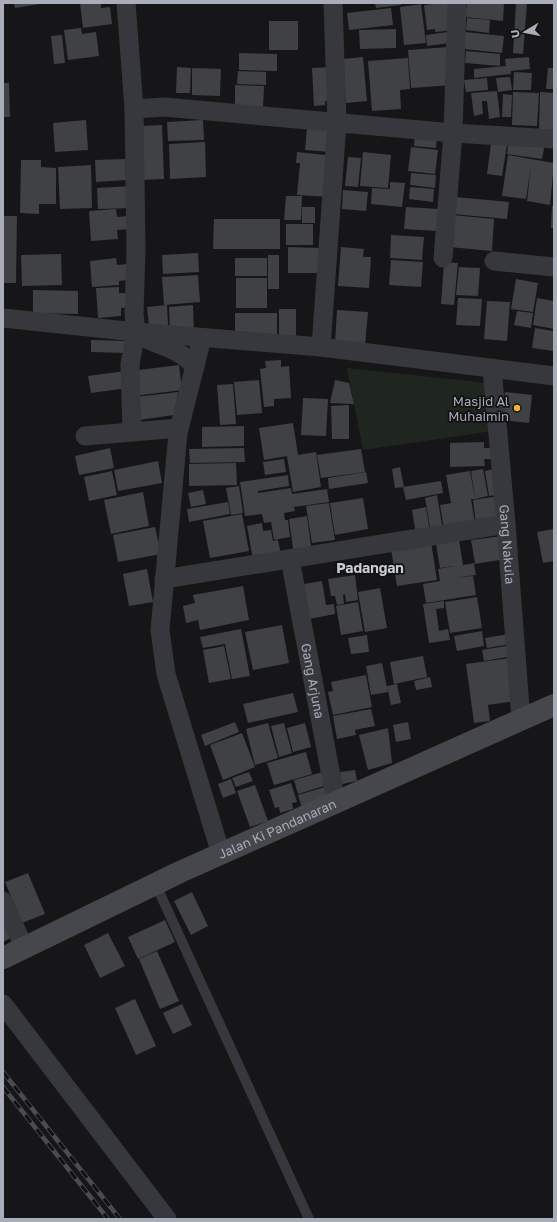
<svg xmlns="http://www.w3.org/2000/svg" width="557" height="1222" font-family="'Golos Text',sans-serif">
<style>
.green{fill:#1e261f}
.building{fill:#404145}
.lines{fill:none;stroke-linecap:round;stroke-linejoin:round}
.lane{stroke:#37383d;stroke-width:10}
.street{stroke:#37383d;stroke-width:19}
.secondary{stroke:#45474d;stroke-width:22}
.rail-casing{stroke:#4a4c52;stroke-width:4.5}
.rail{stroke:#111113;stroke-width:3;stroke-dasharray:9;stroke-linecap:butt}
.poi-dot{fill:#f2b134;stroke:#111113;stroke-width:1.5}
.labels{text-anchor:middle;stroke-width:3.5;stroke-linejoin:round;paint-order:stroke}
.poi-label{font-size:13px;fill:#a8adb8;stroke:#111113;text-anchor:end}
.street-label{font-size:13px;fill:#a8adb8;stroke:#111113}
.neighbourhood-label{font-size:14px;font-weight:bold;fill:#c9ccd4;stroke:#111113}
</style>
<rect width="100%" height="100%" fill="#161618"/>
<path class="green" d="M347 368 488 383 493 431 363 450Z"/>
<path class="building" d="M14 3H40V4L15 8Z
M80 3H101V8L110 7 112 24 83 28Z
M375 3H401V5L376 8Z
M442 3H452L455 30 435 32V29L427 30 424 5Z
M467 3H504L503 21 465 17Z
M516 3H527L523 54 513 53Z
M421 4 426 43 404 45 400 7Z
M391 8 393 25 349 30 347 13Z
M467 18 490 20 489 33 466 30Z
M269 21H298V50H269Z
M81 28 82 34 96 32 99 56 68 60 64 30Z
M396 29V48L360 49 359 30Z
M448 32 449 43 427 46 426 35Z
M465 32 504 36 502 53 464 49Z
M62 35 65 63 54 64 51 36Z
M449 47 452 85 411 88 408 50Z
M466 51 500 54V66L465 63Z
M239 53 277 54V71L239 70Z
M363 57 367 101 346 103 343 59Z
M529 57 530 69 511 71V74L474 78V69L506 66 505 59Z
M408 58 410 89 400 90 401 109 372 111 368 61Z
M177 67 191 68 190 93H176Z
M333 67 335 100 325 101V105L314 106 312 68Z
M192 68 221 69 220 96 192 95Z
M548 68H554V89H546Z
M238 71 266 72V85L237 84Z
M514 72 532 73 531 90H513Z
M510 77 512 90 498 92 496 78Z
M487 78 488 90 466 92 464 80Z
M3 83H9L10 117H3Z
M235 85 264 86 263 109 235 108Z
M497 91 500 117 489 119 487 101H482L483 114 474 116 471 93Z
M513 92 539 93 537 126 512 125Z
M540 92 554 93V133L539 132Z
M503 94 512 95 511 117H502Z
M86 120 88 150 55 152 53 123Z
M203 120 204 140 168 141 167 122Z
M162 125 164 179 143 180 141 126Z
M307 128 334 131 332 152 305 150Z
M415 134 437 136 436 148 414 146Z
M509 138 545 143 542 159 507 154Z
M205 142 206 177 170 179 169 144Z
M491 143 507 145 502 176 487 174Z
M411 147 438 150 435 174 408 171Z
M297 152 334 156 331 197 297 195 300 163H296Z
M363 152 391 155 388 188 360 186Z
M508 155 554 163 550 205 527 201 531 166 526 199 502 196Z
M348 157 361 158 358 187 345 186Z
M125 159 126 180 96 182 95 160Z
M21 160H41V167L56 168V204H39V214L20 213Z
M91 165 92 208 60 209 58 167Z
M411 173 436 175 435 188 410 185Z
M390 182 405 183 402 207 371 204 372 188 390 189Z
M132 186 133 208 98 209 97 188Z
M410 187 434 189 433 202 409 199Z
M343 190 368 192 366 211 342 209Z
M286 196H302L301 220H284Z
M455 197 509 202 507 219 453 214Z
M552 206H554V228H551Z
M302 207H315V223H302Z
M406 207 439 209 437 231 404 229Z
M116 209 117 217 128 216 129 229 117 230 118 239 91 241 89 211Z
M452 215 494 219 492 251 449 247Z
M3 216H17L16 283H3Z
M214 219H280V249H213Z
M286 224H313V245H286Z
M391 235 424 237 422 260 390 258Z
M288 247 319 248V273H288Z
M341 247 364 249 363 257H371L369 288 338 286Z
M198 253 199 272 163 274 162 255Z
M61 254 62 285 22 286 21 255Z
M268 255H279V289H268Z
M116 258 117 265 127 264 128 280 119 281V285L92 287 90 261Z
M235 258H267V276H235Z
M391 260 423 262 421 287 389 285Z
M444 262 458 263 454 305 441 304Z
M459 267 480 268 478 296 456 295Z
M198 275 200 302 164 305 162 277Z
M236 278H267V308H236Z
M516 279 538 283 533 312 511 309Z
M119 287V293H127L129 307 121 308V316L98 318 96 288Z
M33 290 78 291V314L33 313Z
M458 298 482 299 480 326 456 325Z
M537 298 554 301V329L533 325Z
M487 301 510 302 507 341 484 339Z
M167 305 168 324 169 333 149 325 147 307Z
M193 305 194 332 170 333 169 307Z
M279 309H296V337H279Z
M337 310 368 312 365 345 335 343Z
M517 311 533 313 531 328 514 325Z
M235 313H277V336L235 335Z
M535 328 554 331V351L532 348Z
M91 340 126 341 125 353 91 352Z
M281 360V367L289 366 291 398 274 399V406L264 407 260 369 266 368 265 361Z
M179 365 182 390 134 396 131 371Z
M126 371 128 388 91 393 88 376Z
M259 380 262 413 237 415 234 382Z
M335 380 349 383 354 404 330 403Z
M233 384 236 424 220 425 217 385Z
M178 392 174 415 139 420 136 397Z
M505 392 532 395 529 423 502 420Z
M303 398 328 399 326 436 301 435Z
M349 405V439H332L331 406Z
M293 423 298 455 316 452 321 487 293 492 287 456 264 460 259 428Z
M244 426V446L202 447V427Z
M484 442V448H491L492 459H484L485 466 450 467V443Z
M110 448 114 468 79 475 75 456Z
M244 448 245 462 190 463 189 449Z
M361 449 365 472 321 478 317 455Z
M284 459 286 472 265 475 263 462Z
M158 461 162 483 118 491 114 470Z
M236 463 237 485 189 486V464Z
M400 467 404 487 395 488 392 469Z
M498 468 502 494 489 496 485 471Z
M483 469 488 496 475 499 471 471Z
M112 471 117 495 89 501 84 477Z
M470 471 475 499H471L475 523 444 529 440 505 463 501 451 503 446 475 458 473 459 480 458 473Z
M366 472 368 483 329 489 328 478Z
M288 475 289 486 258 491V493L291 488 292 494 327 489 329 502 294 507 295 511 284 513 285 520H288L290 537 274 540 271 522 264 523 262 514 245 516 240 482Z
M441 481 443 493 406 500 403 487Z
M239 486 243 513 231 515 226 488Z
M203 490 206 504 191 507 188 493Z
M143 492 149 526 111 534 104 500Z
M437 495 443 531 431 533 425 498Z
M499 496 503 520 476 524 473 500Z
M363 498 368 529 335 535 330 503Z
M228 502 230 514 189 522 187 509Z
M329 503 335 540 312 543 306 506Z
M426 507 430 533 416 535 412 510Z
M242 514 249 551 210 558 203 521Z
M307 516 312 553 294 556 289 519Z
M262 523 263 531 271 530 273 541 278 540 282 560 254 565 247 526Z
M155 527 161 554 118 562 113 535Z
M554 529V561L543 563 537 532Z
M502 536 506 559 474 564 476 575 454 578 473 576 476 595 426 603 423 584 440 581 438 569 454 566 440 568 436 544 459 540 463 565 475 563 471 540Z
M431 542 437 580 397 586 391 549Z
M147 569 153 602 129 606 123 574Z
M355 575 358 600 346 602 345 594 343 595 344 604 337 605 335 596H331L328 579Z
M322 581 326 605 334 604 335 614 309 619 304 584Z
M243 586 249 620 200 630 198 620 186 623 183 606 195 603 193 595Z
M380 588 387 628 365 632 358 592Z
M477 597 482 628 450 633 445 602Z
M444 601V608L436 609 439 631 448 629 450 640 429 643 423 604Z
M358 602 363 631 341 635 336 606Z
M282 625 289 663 253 670 245 632Z
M241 629 250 676 232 679 225 644 203 648 200 637Z
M482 631 484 646 457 651 454 636Z
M509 634 510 644 487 648 485 638Z
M367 635 369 652 351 654 348 638Z
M511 645 513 656 484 661 482 650Z
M224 646 231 679 209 683 203 650Z
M423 656 427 677 394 684 390 662Z
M510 658 516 701 488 705 490 721 474 723 466 664Z
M382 663 388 692 371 695 366 666Z
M366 675 372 707 333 715 328 692 333 691 331 682Z
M430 677 432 687 416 690 414 681Z
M397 684 401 703 391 705 387 686Z
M293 693 298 712 248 723 243 704Z
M371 709 375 726 355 730 356 735 337 739 333 716Z
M235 722 239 732 205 746 201 735Z
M408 722 411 739 396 742 393 725Z
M268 723 278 758 255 765 246 729Z
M284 723 292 753 279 757 271 726Z
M305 723 311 747 293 752 287 728Z
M388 728 392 763 368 770 359 735Z
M242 733 255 767 223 780 210 745Z
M306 752 312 774 274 785 267 763Z
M355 770 357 781 342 784 340 772Z
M326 771 330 784 298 794 294 780Z
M249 772 253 781 236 787 232 778Z
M231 779 236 793 223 798 218 784Z
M291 783 297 802 292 803 293 809 280 813 279 807 275 808 269 790Z
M255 785 268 821 250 827 237 791Z
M328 786 332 799 302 808 298 795Z
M28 873 45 914 22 923 5 882Z
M192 892 208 926 191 935 174 901Z
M3 911 14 936 3 942Z
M165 920 175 942 138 959 128 937Z
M108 933 125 966 100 978 84 945Z
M157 951 179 1001 160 1009 139 959Z
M135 999 156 1046 136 1055 115 1008Z
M182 1004 192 1025 173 1034 163 1013Z"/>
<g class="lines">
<path class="lane" d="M156 885 309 1219"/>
<g class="street">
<path d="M126 3 134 109"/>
<path d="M554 139 453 133 164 107 134 109 136 250 134 314 136 332 321 347 554 376"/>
<path d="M443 258 453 133 457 3"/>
<path d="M494 261 554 267"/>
<path d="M3 318 136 332C156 348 176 344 195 367"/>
<path d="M202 338 178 433 160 630 166 674 221 854"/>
<path d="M321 347 337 123 333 3"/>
<path id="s1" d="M492 368 506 524 521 720"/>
<path d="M132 432 130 364 136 332"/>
<path d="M85 436 179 428"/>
<path id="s2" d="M290 559 336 802"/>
<path d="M164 579 506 524"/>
<path d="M3 901 24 947"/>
<path d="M3 1004 167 1219"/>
</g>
<path class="secondary" id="s3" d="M3 958 180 872 554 705"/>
<defs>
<path id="rail" d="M3 1072 120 1219
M3 1087 108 1219"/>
</defs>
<use href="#rail" class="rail-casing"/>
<use href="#rail" class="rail"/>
</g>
<circle class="poi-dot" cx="517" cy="408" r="4"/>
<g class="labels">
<g class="poi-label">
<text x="509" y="406">Masjid Al<tspan x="509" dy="15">Muhaimin</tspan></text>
</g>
<g class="street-label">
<text dy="5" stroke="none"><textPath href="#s1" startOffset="177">Gang Nakula</textPath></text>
<text dy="5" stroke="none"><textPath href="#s2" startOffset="124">Gang Arjuna</textPath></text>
<text dy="5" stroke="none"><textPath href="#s3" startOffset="303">Jalan Ki Pandanaran</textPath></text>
</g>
<g class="neighbourhood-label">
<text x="370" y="573">Padangan</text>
</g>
</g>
<rect width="557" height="1222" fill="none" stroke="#a8adb8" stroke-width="8"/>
<g transform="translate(525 32) rotate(260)" stroke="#111113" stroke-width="3" paint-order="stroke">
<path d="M0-3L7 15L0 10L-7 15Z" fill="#a8adb8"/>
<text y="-6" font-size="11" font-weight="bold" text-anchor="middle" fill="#a8adb8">U</text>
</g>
</svg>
